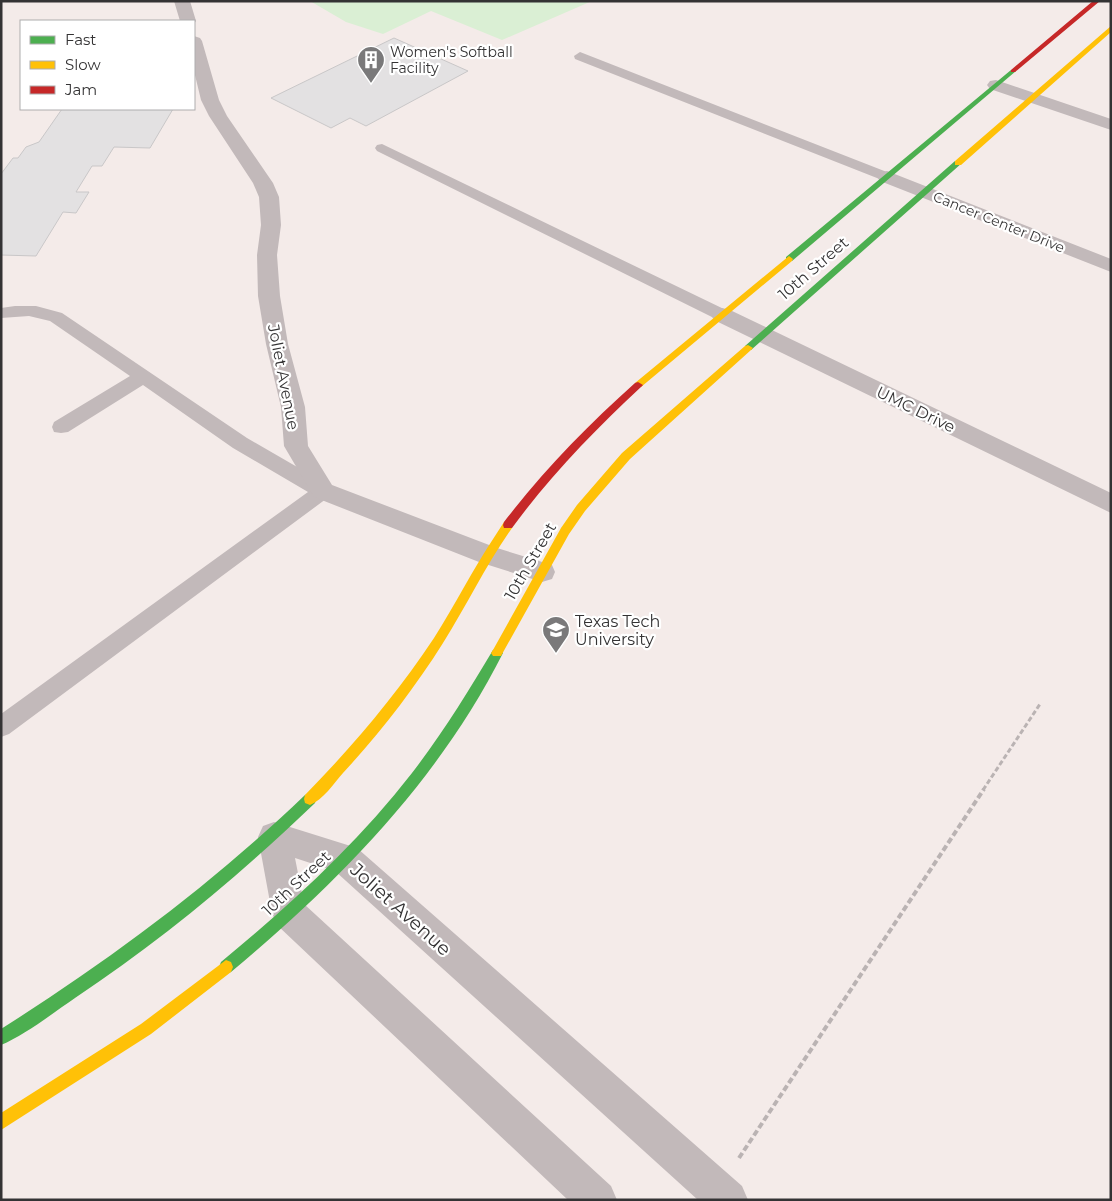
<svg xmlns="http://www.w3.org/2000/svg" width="1112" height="1201" font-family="Montserrat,sans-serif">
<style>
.education{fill:#f4ebe9;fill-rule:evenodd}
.green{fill:#daefd4}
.building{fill:#e3e1e2;stroke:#c9c7c8}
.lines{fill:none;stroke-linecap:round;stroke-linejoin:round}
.path-far1{stroke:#bab3b3;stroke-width:3;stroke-dasharray:5 2.5;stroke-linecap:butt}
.path{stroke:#bab3b3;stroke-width:4;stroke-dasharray:6 3;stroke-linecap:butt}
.lane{fill:#c2b9ba;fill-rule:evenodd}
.street{fill:#c2b9ba;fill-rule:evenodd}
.fast{fill:#4caf50;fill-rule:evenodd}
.slow{fill:#ffc107;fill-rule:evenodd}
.jam{fill:#c62828;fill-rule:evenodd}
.labels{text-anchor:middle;stroke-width:4.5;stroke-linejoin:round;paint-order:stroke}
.far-poi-label{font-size:14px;fill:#343334;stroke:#fff;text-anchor:start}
.far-street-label{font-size:14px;fill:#343334;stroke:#fff}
.street-label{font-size:16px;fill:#343334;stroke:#fff}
.poi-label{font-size:16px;fill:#343334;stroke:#fff;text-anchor:start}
.near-street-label{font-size:19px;fill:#343334;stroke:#fff}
</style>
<rect width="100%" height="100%" fill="#fcfafd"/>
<path class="education" d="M1 1H1111V1200H1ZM21 21H194V109H21Z"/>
<path class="green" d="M310 1H592L502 40 431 11 383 34 346 22Z"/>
<path class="building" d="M394 38 468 71 366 126 350 118 331 128 271 98Z
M62 109H173L150 148 114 147 102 166H92L76 192H89L76 213 63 212 36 256 1 255V174L13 158H18L26 147 39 142Z"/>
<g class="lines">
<path class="path-far1" d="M983 790 1040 704"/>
<path class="path" d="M739 1158 984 789"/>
<path class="lane" d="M580 52 892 174 894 177 892 180H882L575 59 574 56Z
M382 144 728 311 730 315 728 319 722 320 716 319 377 151 375 148 377 145Z
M15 306H36L62 313 247 438 330 486 333 491 330 496 9 734 1 737V714L308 492 233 448 143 385 68 432 61 433 54 432 52 427 54 422 130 376 50 321 29 316 1 318V308Z"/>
<path class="street" d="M174 1H190L196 21 194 24V21H180Z
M194 36 200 38 202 41 219 100 227 116 273 183 279 197 281 225 277 255 280 296 288 344 305 407 308 446 332 485 497 548 552 565 555 572 552 579 542 582 479 562 314 497 284 446 281 407 266 344 258 296 257 255 261 225 259 197 253 183 209 116 201 100 194 71Z
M996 80 1111 119V130L990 89 987 85 990 81Z
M887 171 1111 259V272L880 181 877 177 880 173Z
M722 308 730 310 1111 493V513L714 320 711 315 714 310Z
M274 822 357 848 742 1186 748 1200H698L335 871 295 858 304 904 611 1186 617 1200H568L277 925 272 913 258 837 263 826Z"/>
<path class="fast" d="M1011 70 1016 71 792 261H786V257Z
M955 161 962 163 751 350H745V346Z
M497 648 501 650 503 653C439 780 339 882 231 972L226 974 221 972 219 967 221 962C290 905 357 844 412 773 442 734 468 692 493 650Z
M310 793 315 795 316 799 315 803C240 875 161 941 75 998 53 1013 25 1035 1 1045V1029C110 960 212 884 305 795Z"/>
<path class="slow" d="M1111 26V32L961 165H955V161Z
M789 256 793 259 792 261 641 387H635V383Z
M748 345 753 348 751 350 630 459 585 511 569 534 501 656H493L491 653 493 650 561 528 577 505 622 453 745 346Z
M508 521 513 525 512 528C486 565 467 605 443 643 414 689 380 733 343 773 334 783 323 800 310 805L305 803 304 799 305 795C353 746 396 695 434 638 455 605 473 569 495 536L504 522Z
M226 960 231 962 233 967 231 972 151 1034 1 1130V1113L141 1024Z"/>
<path class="jam" d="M1093 1H1100L1015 72H1011V70Z
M638 382 643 385 641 387C594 431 550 476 512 528H504L503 525 504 522C543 471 587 426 635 383Z"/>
</g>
<defs>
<symbol id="building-pin" viewBox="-11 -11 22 30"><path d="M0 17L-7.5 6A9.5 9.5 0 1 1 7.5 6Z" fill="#7a797a" stroke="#fff"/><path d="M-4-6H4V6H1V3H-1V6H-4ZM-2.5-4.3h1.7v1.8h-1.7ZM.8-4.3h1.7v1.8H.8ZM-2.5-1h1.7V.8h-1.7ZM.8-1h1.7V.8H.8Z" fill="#fff"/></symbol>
<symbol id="university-pin" viewBox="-11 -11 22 30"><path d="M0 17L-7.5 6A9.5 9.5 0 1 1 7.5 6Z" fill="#7a797a" stroke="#fff"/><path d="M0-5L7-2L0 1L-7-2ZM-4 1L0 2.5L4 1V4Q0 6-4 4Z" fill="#fff"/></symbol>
</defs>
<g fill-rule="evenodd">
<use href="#building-pin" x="355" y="44" width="32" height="43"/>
<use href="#university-pin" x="540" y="614" width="32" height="43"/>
</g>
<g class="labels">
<g class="far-poi-label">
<text x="390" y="57">Women's Softball<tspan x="390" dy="16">Facility</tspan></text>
</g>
<g class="far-street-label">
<text transform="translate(999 222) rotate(22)" y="5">Cancer Center Drive</text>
</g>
<g class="street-label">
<text transform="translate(813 268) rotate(-41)" y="6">10th Street</text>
<text transform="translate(284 377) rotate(79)" y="6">Joliet Avenue</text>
<text transform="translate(916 409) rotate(26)" y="6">UMC Drive</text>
<text transform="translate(530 561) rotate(-60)" y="6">10th Street</text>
<text transform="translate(296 883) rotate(-43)" y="6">10th Street</text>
</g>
<g class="poi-label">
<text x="575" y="627">Texas Tech<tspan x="575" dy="18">University</tspan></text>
</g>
<g class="near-street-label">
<text transform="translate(401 909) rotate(42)" y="7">Joliet Avenue</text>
</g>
</g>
<rect width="1112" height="1201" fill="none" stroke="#343334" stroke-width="5"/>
<rect x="20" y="20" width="175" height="90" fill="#ffffff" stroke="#aeadae"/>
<rect x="30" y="36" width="25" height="8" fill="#4caf50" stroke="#aeadae"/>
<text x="65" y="45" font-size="15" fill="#343334">Fast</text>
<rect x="30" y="61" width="25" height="8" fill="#ffc107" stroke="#aeadae"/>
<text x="65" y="70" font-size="15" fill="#343334">Slow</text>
<rect x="30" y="86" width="25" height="8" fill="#c62828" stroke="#aeadae"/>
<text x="65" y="95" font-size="15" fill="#343334">Jam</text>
</svg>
